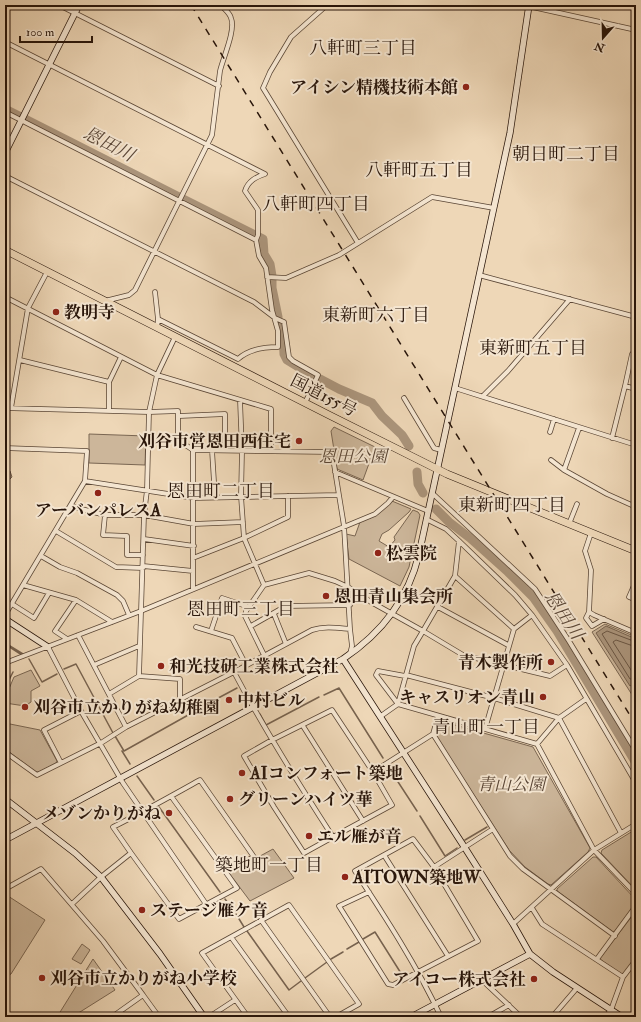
<svg xmlns="http://www.w3.org/2000/svg" width="641" height="1022" font-family="'IM FELL Double Pica','Noto Serif JP',serif">
<style>
.green{fill:#ccb69a;stroke:#7a6652}
.water{fill:#ab957c;stroke:#77624e}
.lines{fill:none;stroke-linecap:round;stroke-linejoin:round}
.shore{stroke:#6a5543;stroke-width:1}
.stream{stroke:#77624e;stroke-width:1.5}
.river{stroke:#ab957c;stroke-width:9}
.street-tunnel{stroke:#c6b094;stroke-width:4;stroke-dasharray:4 2;stroke-linecap:butt}
.street-casing{stroke:#5a4635;stroke-width:5.5}
.secondary-casing{stroke:#28150a;stroke-width:7}
.highway-casing{stroke:#28150a;stroke-width:8}
.street{stroke:#f4e5d0;stroke-width:4}
.secondary{stroke:#f4e5d0;stroke-width:5.5}
.highway{stroke:#eed7b7;stroke-width:7}
.rail{stroke:#28150a;stroke-width:1.5;stroke-dasharray:7 7;stroke-linecap:butt}
.poi-dot{fill:#8f2418;stroke:#f4e5d0;stroke-width:1.5}
.labels{text-anchor:middle;stroke-width:4;stroke-linejoin:round;paint-order:stroke}
.poi-label{font-size:17px;font-weight:bold;fill:#28150a;stroke:#f4e5d0;text-anchor:start}
.street-label{font-size:17px;fill:#28150a;stroke:#f4e5d0}
.park-label{font-size:17px;font-style:italic;fill:#594535;stroke:#f4e5d0}
.neighbourhood-label{font-size:18px;fill:#28150a;stroke:#f4e5d0}
.water-label{font-size:18px;font-style:italic;fill:#5c4838;stroke:#f4e5d0}
</style>
<rect width="100%" height="100%" fill="#eed7b7"/>
<filter id="stains"><feTurbulence type="fractalNoise" baseFrequency=".005" numOctaves="4"/><feColorMatrix values="0 0 0 0 .2 0 0 0 0 .09 0 0 0 0 .02 0 0 0 .5 -.17"/></filter>
<radialGradient id="worn" r=".72"><stop offset=".6" stop-color="#630" stop-opacity="0"/><stop offset="1" stop-color="#630" stop-opacity=".3"/></radialGradient>
<path class="green" d="M334 427 375 447 363 480 337 469 331 431Z
M89 434 146 436 145 465 89 463Z
M392 501 411 509 409 512 389 530 382 534 379 541 389 547 395 540 394 537 413 510 418 512 420 515 409 567 400 586 349 559 346 534 355 536 360 522 377 515Z
M605 624 636 637V701L592 632Z
M31 670 40 686 31 691V702L25 706 5 703V698L14 677Z
M441 721 533 747 590 848 588 852 551 885 548 884 525 867 509 850 434 733 438 722Z
M5 723 40 730 57 761 56 763 39 772H36L5 749Z
M636 829V890L601 853 602 850Z
M273 849 294 878 250 901 229 873Z
M593 857H596L636 900V903L615 931 613 932 557 891V889Z
M8 896 45 920 11 974 5 977V900Z
M636 911V957L624 973 621 974 601 960 600 958Z
M82 944 90 950 81 964 72 959Z
M93 959 115 990 72 1017H57Z"/>
<path class="water" d="M5 470 10 471 12 477 8 481H5Z
M606 626 636 639V682L630 686 596 633Z"/>
<g class="lines">
<path class="shore" d="M636 642 607 631 602 634 630 679H636
M636 647 616 640 613 642 633 673 636 674"/>
<path class="stream" d="M5 643 23 654
M5 644 22 655
M29 659 42 682 57 674
M64 669 76 664 113 733
M5 688 13 672
M324 695 339 688 383 758
M187 698 194 711 237 688
M260 714 266 725 319 697
M115 736 124 751 190 714 183 701
M122 751 130 764
M387 765 417 811
M137 776 154 800
M159 807 220 892
M420 816 445 856 457 848
M465 840 487 827
M225 899 233 910
M236 914 244 927
M247 931 289 990 301 981
M363 939 375 932 404 978 406 977
M347 949 359 942
M331 959 343 952
M305 978 327 962
M424 987 431 1001
M436 1012 438 1017"/>
<path class="river" d="M5 109 21 117
M25 119 179 197
M183 199 263 239 264 254 270 264 272 276
M272 278V288L278 317
M280 323 283 333 284 354 287 360 313 376
M320 379 339 389 372 403 382 416 402 435 409 446
M417 472 418 484 423 493
M436 509 449 522 470 538 508 572 533 597 557 631 636 763"/>
<path class="street-tunnel" d="M387 1013 388 1017"/>
<defs>
<path id="street" d="M59 5 219 86
M327 5 291 37 270 72 263 88 358 243
M528 6 636 30
M5 42 265 174C256 177 248 181 245 191L258 210V235L256 240 259 256 266 268 272 310 278 331V347C264 347 249 349 238 359L158 319
M5 112 256 240
M5 176 254 302 275 318 284 322 289 357 293 361 318 375 305 403
M479 275 636 317
M267 277 286 278 339 255 432 197 494 208
M155 292 158 319 157 328
M5 297 157 375 271 409V450
M105 301 129 295 135 290 212 135 220 71C223 58 236 30 231 18 230 13 224 9 221 5
M20 360 109 382
M625 386 632 354 636 355
M455 388 636 445
M483 396 508 371 570 299
M404 398 434 448 441 450
M240 400 242 451 241 496 244 538 264 585
M5 408 149 412 178 411V440L193 450 332 452 344 526 350 629
M11 408 28 308 47 272
M109 411V382L121 357
M179 416 225 414V450
M579 428 564 470 607 494 636 507
M550 432 554 419
M612 438 625 386 636 389
M5 448 87 451 85 481 70 506 105 515H144L194 524 243 522
M212 450 215 498
M551 460 564 470
M335 472 428 511
M85 481 194 498 339 495
M432 493 535 589 569 641 636 751
M105 515 103 535 127 536V555H143
M426 519 446 529 459 541 515 595 532 615 567 665 636 783
M569 524 577 504
M56 531 116 567 143 568
M591 533 585 551 591 570 589 612 594 615 636 633
M144 539 194 546
M459 541 455 576 423 631 463 655 550 676 567 665
M41 556 60 567 77 573 117 595 123 601 129 615
M193 558 244 538 288 517V496
M143 566 193 571
M455 576 514 629
M636 581 629 597 636 600
M23 585 76 600 112 622
M193 589V450
M12 604 34 618 49 593
M438 607 508 645
M589 612 586 618 592 626 604 619
M274 614 286 644
M5 615 70 506
M251 626 286 606 350 605
M196 627 232 638 246 665
M211 631 222 598 249 607
M78 635 126 727
M67 639 55 631 76 600
M48 647 81 711 123 783 206 904
M264 655 245 616 246 611 264 585 309 573 335 581 348 587 371 602 423 631 414 646 398 704 381 716
M5 663 141 611 375 514 388 503 393 497
M94 665 139 646
M234 672C264 729 298 783 333 837L304 853 274 807 244 756 272 740 332 710 373 772 392 805 333 837
M406 675 494 698 559 718 586 699
M139 676 144 515 147 490 149 412 157 375 175 337
M405 676 378 671 376 675 398 704 537 744 594 850 636 894
M109 694 139 676 180 679V699
M303 726 363 821
M485 729 514 629 532 615
M433 734 438 716
M537 744 559 718 621 833
M5 752 37 775 101 743 126 727 234 672 312 630C325 626 337 628 350 629L352 646 350 654
M61 763 44 730 81 711
M373 772 433 734 510 856 523 869 615 936
M171 796 237 888 179 919 131 853 113 827C143 812 171 796 200 780L254 857 226 871
M384 855 448 956
M434 867 493 829
M5 889 41 869 103 941 143 995 112 1017
M369 892 339 906 388 984 393 985 478 941 434 867 413 839 355 871C386 918 417 966 441 1017
M72 904 101 877 131 853
M532 908 542 924 623 977
M261 920 330 1017
M513 924 594 850 636 824
M231 937 289 1017
M597 959 636 906
M482 980 521 1017
M143 995 159 1017
M5 1016 6 1017
M209 1017 235 1000
M248 1017 202 953 289 905 359 1004 336 1017
M488 1017 509 1005
M552 1017 577 988
M605 1017 611 1010 623 977 636 960"/>
<path id="secondary" d="M5 153 79 5
M5 619 48 647
M343 659 465 848 513 924 530 954 553 972 622 1017
M5 799 75 853 101 877 160 954 204 1017
M5 840 343 659C382 633 408 600 419 554L510 133 529 5
M411 1017 530 954"/>
<path id="highway" d="M5 250 329 415 447 474 636 551"/>
</defs>
<use href="#street" class="street-casing"/>
<use href="#secondary" class="secondary-casing"/>
<use href="#highway" class="highway-casing"/>
<use href="#street" class="street"/>
<use href="#secondary" class="secondary"/>
<use href="#highway" class="highway"/>
<path class="rail" d="M191 5 636 725"/>
</g>
<g class="poi-dot">
<circle cx="466" cy="87" r="4"/>
<circle cx="56" cy="312" r="4"/>
<circle cx="299" cy="441" r="4"/>
<circle cx="98" cy="493" r="4"/>
<circle cx="378" cy="553" r="4"/>
<circle cx="326" cy="596" r="4"/>
<circle cx="551" cy="662" r="4"/>
<circle cx="161" cy="666" r="4"/>
<circle cx="543" cy="697" r="4"/>
<circle cx="229" cy="700" r="4"/>
<circle cx="25" cy="707" r="4"/>
<circle cx="242" cy="773" r="4"/>
<circle cx="230" cy="799" r="4"/>
<circle cx="169" cy="813" r="4"/>
<circle cx="309" cy="836" r="4"/>
<circle cx="345" cy="877" r="4"/>
<circle cx="142" cy="910" r="4"/>
<circle cx="42" cy="978" r="4"/>
<circle cx="534" cy="979" r="4"/>
</g>
<g class="labels">
<g class="poi-label">
<text x="458" y="93" text-anchor="end">アイシン精機技術本館</text>
<text x="64" y="318">教明寺</text>
<text x="291" y="447" text-anchor="end">刈谷市営恩田西住宅</text>
<text x="98" y="516" text-anchor="middle">アーバンパレスA</text>
<text x="386" y="559">松雲院</text>
<text x="334" y="602">恩田青山集会所</text>
<text x="543" y="668" text-anchor="end">青木製作所</text>
<text x="169" y="672">和光技研工業株式会社</text>
<text x="535" y="703" text-anchor="end">キャスリオン青山</text>
<text x="237" y="706">中村ビル</text>
<text x="33" y="713">刈谷市立かりがね幼稚園</text>
<text x="250" y="779">AIコンフォート築地</text>
<text x="238" y="805">グリーンハイツ華</text>
<text x="161" y="819" text-anchor="end">メゾンかりがね</text>
<text x="317" y="842">エル雁が音</text>
<text x="353" y="883">AITOWN築地W</text>
<text x="150" y="916">ステージ雁ケ音</text>
<text x="50" y="984">刈谷市立かりがね小学校</text>
<text x="526" y="985" text-anchor="end">アイコー株式会社</text>
</g>
<g class="street-label">
<text transform="translate(324 395) rotate(27)" y="6">国道155号</text>
</g>
<g class="park-label">
<text x="353" y="462">恩田公園</text>
<text x="511" y="790">青山公園</text>
</g>
<g class="neighbourhood-label">
<text x="363" y="54">八軒町三丁目</text>
<text x="566" y="160">朝日町二丁目</text>
<text x="419" y="176">八軒町五丁目</text>
<text x="316" y="210">八軒町四丁目</text>
<text x="376" y="321">東新町六丁目</text>
<text x="533" y="354">東新町五丁目</text>
<text x="221" y="497">恩田町二丁目</text>
<text x="512" y="511">東新町四丁目</text>
<text x="241" y="615">恩田町三丁目</text>
<text x="486" y="733">青山町一丁目</text>
<text x="269" y="871">築地町一丁目</text>
</g>
<g class="water-label">
<text transform="translate(109 144) rotate(27)" y="6">恩田川</text>
<text transform="translate(564 615) rotate(56)" y="6">恩田川</text>
</g>
</g>
<rect width="641" height="1022" fill="none" stroke="#eed7b7" stroke-width="20"/>
<rect x="6" y="6" width="629" height="1010" fill="none" stroke="#28150a" stroke-width="2"/>
<rect x="10" y="10" width="621" height="1002" fill="none" stroke="#28150a"/>
<g transform="translate(603 38) rotate(200)" stroke="#f4e5d0" stroke-width="3" paint-order="stroke">
<path d="M0-3L7 15L0 10L-7 15Z" fill="#28150a"/>
<text y="-6" font-size="11" font-weight="bold" text-anchor="middle" fill="#28150a">N</text>
</g>
<path d="M20 36v6h72v-6" fill="none" stroke="#28150a" stroke-width="2"/>
<text x="26" y="36" font-size="12" fill="#28150a" stroke="#f4e5d0" stroke-width="3" paint-order="stroke">100 m</text>
<rect width="100%" height="100%" filter="url(#stains)"/>
<rect width="100%" height="100%" fill="url(#worn)"/>
</svg>
